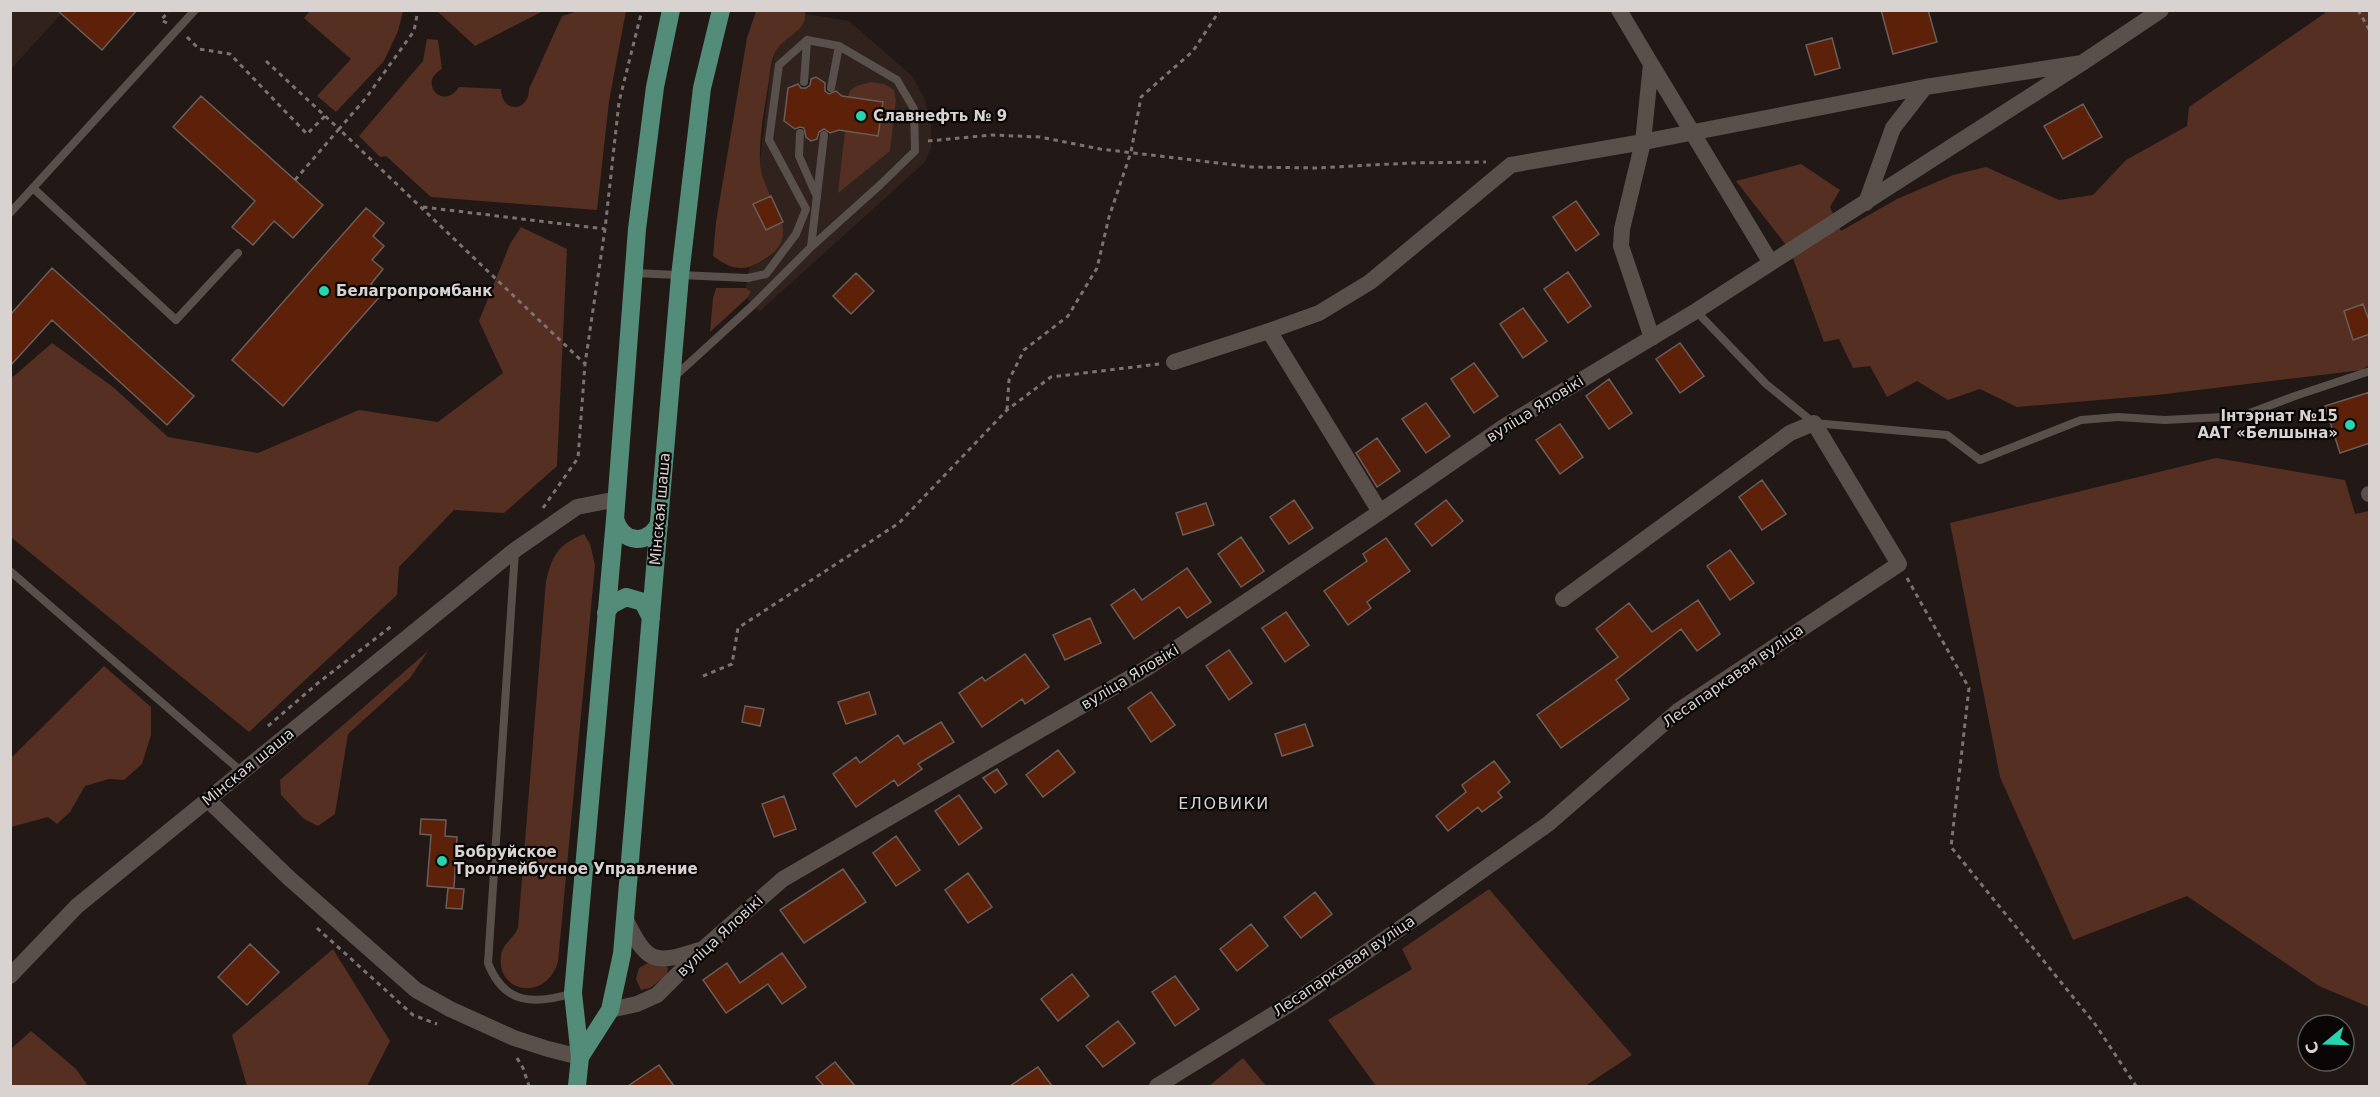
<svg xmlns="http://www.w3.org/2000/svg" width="2380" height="1097" font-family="'DejaVu Sans',sans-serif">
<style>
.built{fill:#30231e;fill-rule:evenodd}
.green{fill:#552f22}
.building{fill:#5d210a;stroke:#695e5b;stroke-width:1.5}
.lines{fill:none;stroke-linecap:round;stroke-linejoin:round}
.path{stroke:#7b7371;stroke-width:3;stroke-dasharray:4.5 4.5;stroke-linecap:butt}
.lane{stroke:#594f4b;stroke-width:8}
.street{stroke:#594f4b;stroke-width:16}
.primary{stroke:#538d7a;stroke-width:18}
.poi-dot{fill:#26d5ae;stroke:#090605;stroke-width:2}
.labels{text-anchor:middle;stroke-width:4.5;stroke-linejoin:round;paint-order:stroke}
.poi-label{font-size:15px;font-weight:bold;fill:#d8d2d0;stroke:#090605;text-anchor:start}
.street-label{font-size:15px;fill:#d8d2d0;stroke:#090605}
.neighbourhood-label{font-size:16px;letter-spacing:1.5px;fill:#d8d2d0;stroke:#090605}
</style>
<rect width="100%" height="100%" fill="#221917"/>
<path class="built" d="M11 11H64L11 69Z
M805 14 849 21 912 76 924 98 931 123V148L924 163 759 312 747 298 751 292 746 288 749 268 771 256 783 222 762 179 760 161 770 76 776 49 803 24ZM816 77 842 96 848 97 849 92 894 91 896 100 890 151 844 145 845 131 839 130 811 141 784 121 788 88Z"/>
<path class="green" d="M310 11H403L398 31 384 61 336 112 317 96 351 59 304 18Z
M437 11H543L475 46Z
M578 11H626L609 101 597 210 431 197 386 156 380 157 359 136 423 61 427 39 438 40 442 69C417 82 443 112 459 87L501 89C501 113 529 113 529 89L562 16Z
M756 11H806C805 14 805 21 803 24 799 32 783 40 777 49 772 56 770 71 769 80 765 106 759 135 760 161 761 202 813 234 758 263 741 273 728 267 713 256L716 222 747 38Z
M2325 11H2369V365L2362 370 2157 395 2017 407 1980 389 1948 400 1917 381 1887 397 1870 366 1853 368 1839 339 1824 342 1790 250 1736 181 1801 164 1840 190 1830 207 1841 231 1897 199 1953 175 1986 167 2059 200 2093 195 2126 160 2187 126 2189 107 2325 13Z
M871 82 884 84 894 90 896 100 890 151 838 193 845 131 878 136 883 102 848 97C850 85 861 85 871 82Z
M521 227 567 249 557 466 504 513 454 510 399 567 397 595 249 732 11 537V377L14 376 52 343 113 387 168 437 258 453 359 410 438 422 503 373 479 321 510 244Z
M716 288H746L751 292 747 298 710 332 713 298Z
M2216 458 2345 480 2355 514 2369 511V1007L2319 986 2187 896 2073 940 2000 777 1950 523Z
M584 534 590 544 595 565 558 962C545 1003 496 992 501 956 502 944 514 938 518 928L546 581C553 554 558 545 584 534Z
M428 651 410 678 348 734 335 814 318 826 304 819 281 795 280 780Z
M104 666 151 707V735L142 764 124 780 109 779 85 786 70 812 57 824 48 817 11 827V758Z
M1489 889 1632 1055 1585 1086H1376L1328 1020 1412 969 1402 949Z
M333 949 390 1041 367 1086H247L232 1035Z
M648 963 663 964 668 968 667 975 650 988 641 990 636 979 639 968Z
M31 1031 76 1069 88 1086H11V1049Z
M1243 1058 1266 1086H1209Z"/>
<path class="building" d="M57 10H137L102 50Z
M1881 10H1928L1937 42 1893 54Z
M1832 38 1840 68 1815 75 1806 45Z
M816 77 825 83V91L829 94 836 91 842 96 883 102 878 136 839 130 830 133 824 129 819 132 817 139 811 141 806 137 804 128 800 127 795 129 784 121 788 88 798 84 801 88H806L810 85 811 79Z
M201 96 323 205 293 238 274 221 253 245 232 227 255 201 173 127Z
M2083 104 2102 137 2063 159 2044 126Z
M771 196 783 222 766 230 753 204Z
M1576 201 1599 234 1576 251 1553 217Z
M366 208 384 223 373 236 384 246 372 260 383 269 371 284 382 294 283 406 232 360Z
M52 268 194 396 167 425 52 320 10 366V315Z
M1568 272 1591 306 1568 323 1544 289Z
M856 273 874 291 851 314 833 296Z
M2363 304 2370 323V334L2353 340 2344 311Z
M1523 308 1547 341 1523 358 1500 324Z
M1680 343 1704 376 1680 393 1656 359Z
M1474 363 1498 396 1474 413 1451 379Z
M1609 379 1632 413 1609 429 1586 396Z
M2370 392V443L2340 453 2325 406Z
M1426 403 1450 436 1426 453 1402 419Z
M1560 424 1583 457 1560 474 1536 440Z
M1377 438 1400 471 1377 487 1356 453Z
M1762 480 1786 514 1762 530 1739 497Z
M1294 500 1313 528 1289 544 1270 517Z
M1446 500 1463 521 1432 546 1415 524Z
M1206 503 1214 525 1183 535 1176 513Z
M1241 537 1264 571 1241 587 1218 554Z
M1386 538 1410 571 1367 602 1371 608 1348 625 1324 591 1367 561 1363 554Z
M1730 550 1754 583 1730 600 1707 566Z
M1187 568 1211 602 1187 618 1179 607 1134 639 1111 605 1134 589 1142 600Z
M1698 600 1720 634 1697 651 1681 629 1616 680 1629 699 1561 748 1537 715 1618 657 1596 629 1629 603 1652 632Z
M1286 612 1309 645 1285 662 1262 628Z
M1090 618 1101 643 1065 660 1053 635Z
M1229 650 1252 683 1229 700 1206 666Z
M1025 654 1049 687 1025 704 1022 699 982 727 959 693 982 677 985 681Z
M869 692 876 714 846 724 838 702Z
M1151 692 1175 725 1151 742 1128 708Z
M745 706 764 709 760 726 742 722Z
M941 722 954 742 918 764 922 769 898 786 894 780 856 807 833 774 856 757 860 763 898 735 904 744Z
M1305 724 1313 746 1282 756 1275 734Z
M1058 750 1075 772 1043 797 1026 775Z
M1494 761 1510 782 1498 792 1502 797 1482 812 1478 807 1448 831 1436 816 1466 792 1462 785Z
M997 769 1007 784 995 793 983 778Z
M959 795 982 828 959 845 935 811Z
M784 796 796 829 774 837 762 804Z
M421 819 446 820 445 836 457 837 454 888 427 886 431 835 420 834Z
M896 836 920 870 896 886 873 853Z
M843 869 866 902 804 943 780 910Z
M968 873 992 907 968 923 945 890Z
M448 888 464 889 462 909 446 908Z
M1315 892 1332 914 1301 938 1284 917Z
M1251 924 1268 946 1237 971 1220 949Z
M250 944 279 972 247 1005 218 977Z
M782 953 806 987 782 1004 768 984 726 1013 703 980 727 963 740 983Z
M1072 974 1089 996 1058 1021 1041 999Z
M1175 976 1199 1009 1175 1026 1152 992Z
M1118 1021 1135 1043 1103 1067 1086 1046Z
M835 1062 855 1086H824L816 1077Z
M659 1065 674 1086H628Z
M1038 1067 1052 1086H1010Z"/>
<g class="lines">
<path class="path" d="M2358 10 2370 31
M167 23 161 20 170 10
M187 37 199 49 230 54 307 134 325 116
M266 61 339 129 366 98 414 31 418 10
M928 141 992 135 1040 137 1100 149 1252 167 1316 168 1410 163 1486 162
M295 180 339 129 585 364
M423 207 605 229
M1007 410 1009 380 1024 350 1068 316 1097 268 1109 217 1131 152 1141 97 1193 51 1220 10
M543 508 578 458 585 364 605 229 619 102 642 10
M1907 578 1969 688 1951 847 2095 1024 2136 1086
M703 676 732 664 738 628 899 523 1007 410 1051 377 1159 364
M268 726 318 683 393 625
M317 928 413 1015 437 1024
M517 1058 523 1068 529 1086"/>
<path class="lane" d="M807 40 839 46 831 88
M804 82 807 40
M800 133 799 156 817 197
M33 188 176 320 238 253
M10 213 195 10
M811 247 880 185 915 151 914 109 897 80 839 46
M633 273 748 278 766 274 796 234 806 209 769 140 779 65 807 40
M1696 311 1766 384 1814 423 1947 435 1980 460 2081 420 2118 417 2165 420 2242 416 2295 396 2370 371
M674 377 753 305 811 247 824 135
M515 551 488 963C504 1005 535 1005 573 993
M10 571 242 772"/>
<path class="street" d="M1619 10 1651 64 1643 142 1622 229 1621 246 1652 338
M1651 64 1771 263
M1866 203 1893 128 1925 87
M1174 362 1269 331
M2369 494H2370
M1380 512 1269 331 1319 313 1370 282 1511 165 1643 142 1925 87 2082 63 2161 10
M208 800 289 878 416 990 450 1009 514 1038 548 1049 580 1057
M626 920C647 963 654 965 699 950
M10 976 77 906 515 550 577 507 617 499
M610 1010 637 1004 657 995 703 949 783 879 1147 668 1380 512 1505 426 1696 311 2082 63
M1157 1086 1300 998 1418 916 1548 824 1678 711 1899 564 1814 423 1790 433 1563 599"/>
<path class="primary" d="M615 519C622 543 647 546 659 524
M606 613 611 605 626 597 643 602 651 618
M580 1057 610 1010 622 954 680 276 702 88 721 10
M577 1086 580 1057 573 993 615 519 637 229 655 87 671 10"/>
</g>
<g class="poi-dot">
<circle cx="861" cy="116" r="6"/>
<circle cx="324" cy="291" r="6"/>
<circle cx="2350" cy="425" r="6"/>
<circle cx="442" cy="861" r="6"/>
</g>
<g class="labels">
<g class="poi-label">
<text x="873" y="121">Славнефть № 9</text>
<text x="336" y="296">Белагропромбанк</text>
<text x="2338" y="421" text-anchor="end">Інтэрнат №15<tspan x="2338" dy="17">ААТ «Белшына»</tspan></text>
<text x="454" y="857">Бобруйское<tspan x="454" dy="17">Троллейбусное Управление</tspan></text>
</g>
<g class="street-label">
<text transform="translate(1535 409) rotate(-32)" y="5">вуліца Яловікі</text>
<text transform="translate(660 509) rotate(-85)" y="5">Мінская шаша</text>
<text transform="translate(1733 676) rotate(-35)" y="5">Лесапаркавая вуліца</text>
<text transform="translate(1130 677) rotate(-31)" y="5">вуліца Яловікі</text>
<text transform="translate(248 767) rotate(-39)" y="5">Мінская шаша</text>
<text transform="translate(720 936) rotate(-43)" y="5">вуліца Яловікі</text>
<text transform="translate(1344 966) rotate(-34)" y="5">Лесапаркавая вуліца</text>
</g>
<g class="neighbourhood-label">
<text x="1224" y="809">ЕЛОВИКИ</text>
</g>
</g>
<rect width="2380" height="1097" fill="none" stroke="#d8d2d0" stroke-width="24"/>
<g transform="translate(2326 1043) rotate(251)"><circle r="28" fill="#090605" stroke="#5c5856" stroke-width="1.5"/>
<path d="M0-4.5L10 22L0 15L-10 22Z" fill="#26d5ae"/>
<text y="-9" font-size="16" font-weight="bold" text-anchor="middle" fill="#d8d2d0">С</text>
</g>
</svg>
